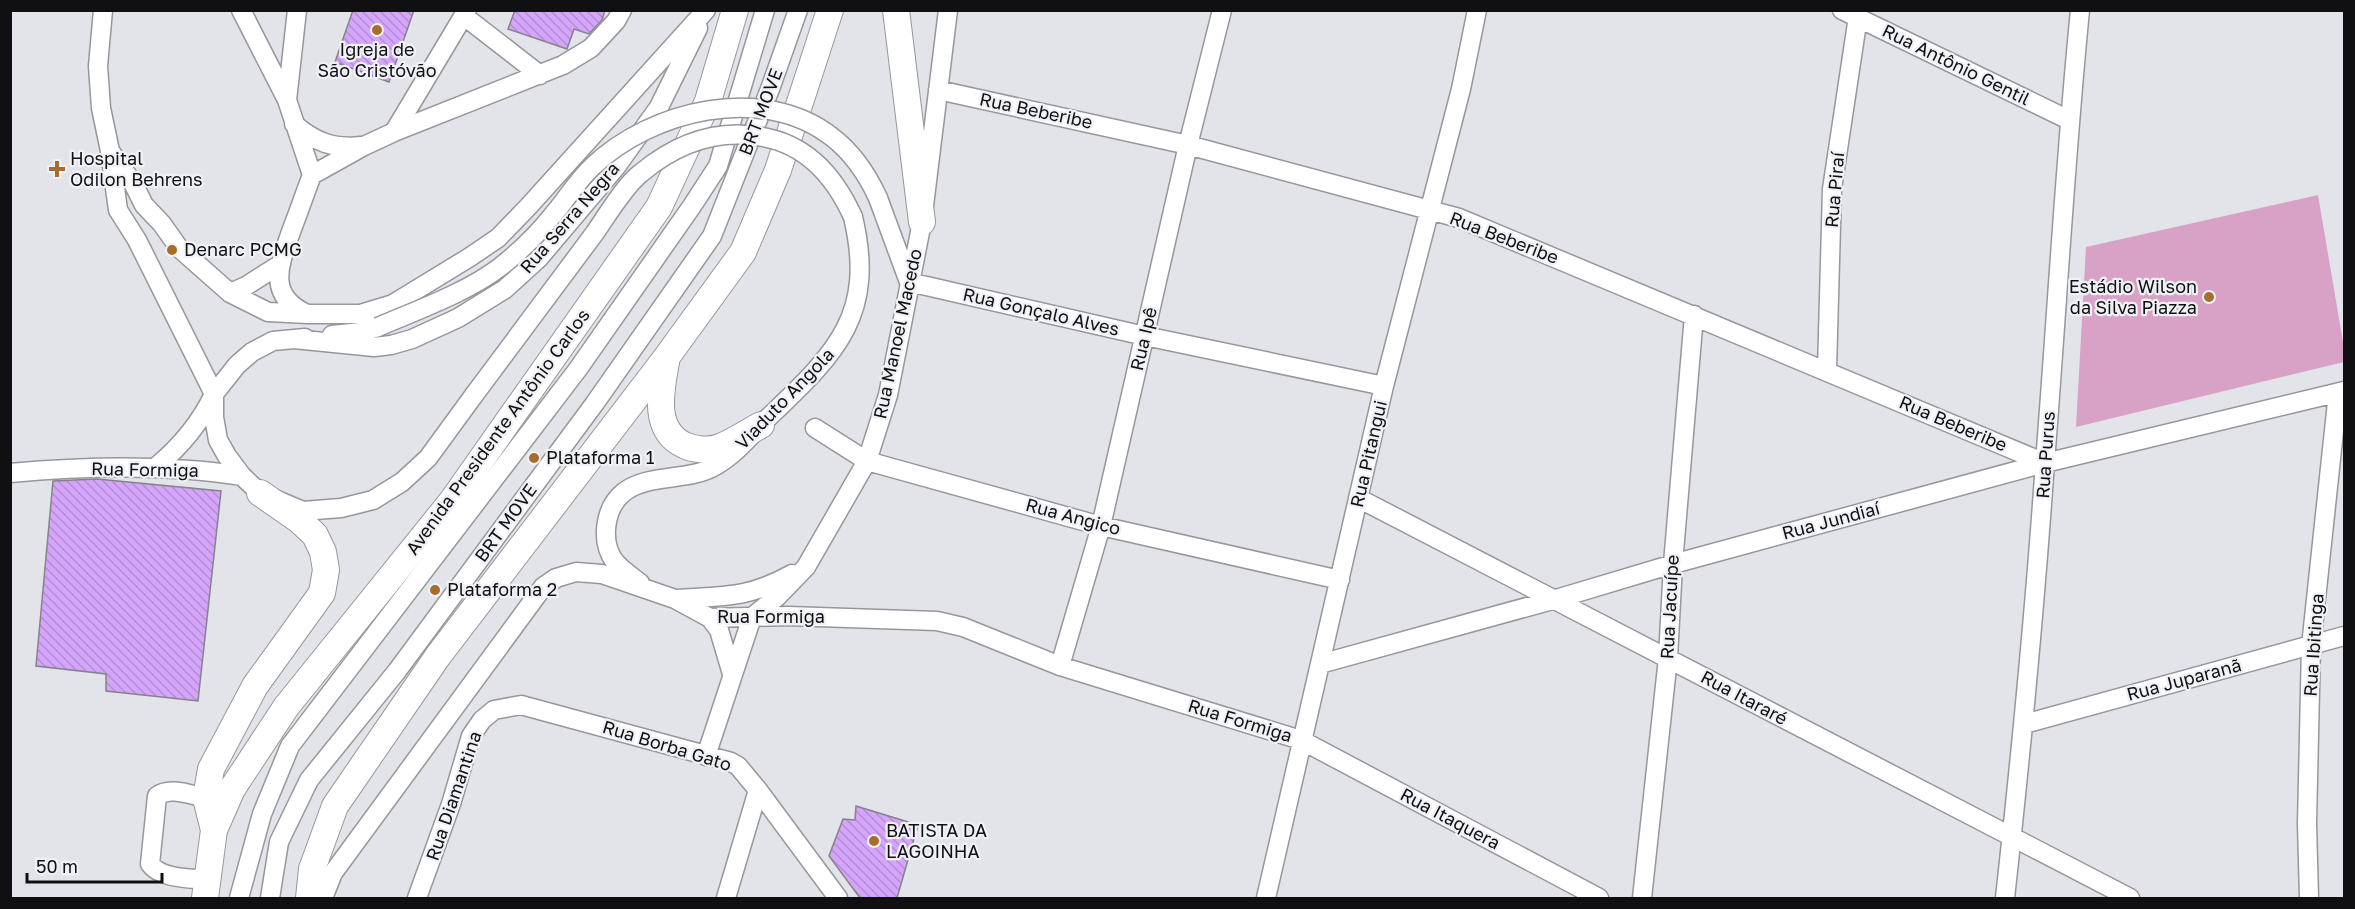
<svg xmlns="http://www.w3.org/2000/svg" width="2355" height="909" font-family="'Golos Text',sans-serif">
<style>
.grass{fill:#d8a2c7}
.building{fill:url(#building-back-hatch);stroke:#858388;stroke-width:1.5}
.lines{fill:none;stroke-linecap:round;stroke-linejoin:round}
.minor-casing{stroke:#96979d;stroke-width:21}
.highway-casing{stroke:#96979d;stroke-width:28}
.minor{stroke:#fff;stroke-width:18}
.highway{stroke:#fff;stroke-width:26}
.minor-bridge-casing{stroke:#96979d;stroke-width:21;stroke-linecap:butt}
.minor-bridge{stroke:#fff;stroke-width:18}
.poi-dot{fill:#a76d2c;stroke:#f0f1f7;stroke-width:2}
.labels{text-anchor:middle;stroke-width:4.5;stroke-linejoin:round;paint-order:stroke}
.poi-label{font-size:18px;fill:#101012;stroke:#f0f1f7;text-anchor:start}
.street-label{font-size:18px;fill:#101012;stroke:#f0f1f7}
</style>
<defs>
<pattern id="building-back-hatch" width="6" height="6" patternUnits="userSpaceOnUse" patternTransform="scale(1.5)"><rect width="6" height="6" fill="#d4a5fa"/><path d="M-1 5l2 2M0 0l6 6M5-1l2 2" fill="none" stroke="#b58dd5"/></pattern>
</defs>
<rect width="100%" height="100%" fill="#e3e4ea"/>
<path class="grass" d="M2318 195 2344 348V362L2076 427 2086 247Z"/>
<path class="building" d="M353 10H414L389 82 335 62Z
M515 10H605L602 20 589 34 574 29 567 49 508 29Z
M97 479 221 491 198 701 106 691V674L36 666 53 481Z
M856 806 918 825 897 898H860L829 856 843 819 855 820Z"/>
<g class="lines">
<defs>
<path id="minor" d="M103 10 98 66 101 108 110 151 118 210 137 240 214 394C200 424 181 446 156 467
M241 10 287 100
M297 10 287 100 312 175 364 146 394 132 563 65 591 48 616 21 622 10
M1842 10 2069 120
M464 16 540 75
M938 90 1188 145 1459 218 2045 463
M294 124C315 142 333 149 361 146
M394 132 467 10
M110 151 133 183 144 205 162 224 179 248 230 293 268 312 308 314H360L393 304 470 257 498 238 528 207 706 10
M878 198 909 282 1145 336 1384 386
M230 293 246 286 279 265
M307 314C265 295 280 263 292 229 299 211 305 193 312 175
M332 335 361 332 378 327
M305 338 273 341 252 352 237 365 214 394V417L218 440 227 456 242 476 260 493 303 511 341 508 373 500 402 482 428 458 474 395
M294 339 374 347 391 345 412 339 458 318 505 289 539 258 616 167 659 107 698 28
M1827 370 1832 189 1859 10
M815 428 867 461 1101 526 1340 580
M10 473C87 466 166 464 242 476
M1358 498 2130 898
M640 583C632 577 622 570 615 562 600 542 604 508 624 492 649 473 688 482 715 466 738 453 753 432 772 414 837 352 876 314 853 217
M677 599C725 596 749 598 792 574
M752 617 777 597 806 567 867 461 888 395 922 222 948 10
M710 618 719 630 732 674
M1320 664 1556 599 1673 564 2045 463 2344 391
M1060 666 1101 526 1188 145 1222 10
M2024 724 2344 636
M706 756 752 617
M206 798C191 795 170 786 157 796L150 864C161 879 190 878 207 880
M239 898 262 814 290 746 578 369 692 206 718 166 765 10
M270 898 279 842 309 780 397 671 595 403 712 236 770 89 798 10
M323 898 333 873 543 587 556 578 576 572 602 574 675 599 710 618 788 616 937 621 963 627 1060 666 1301 740 1599 898
M417 898 451 804 471 736 482 720 494 710 521 705 731 762 738 766 758 790 838 898
M726 898 758 790
M1266 898 1384 386 1461 89 1477 10
M1642 898 1668 658 1673 564 1694 315
M2005 898C2021 753 2035 608 2045 462 2057 311 2065 161 2080 10
M2309 898 2307 824 2311 646 2338 393"/>
<path id="highway" d="M896 10 922 222
M666 362C661 390 652 430 684 445 694 450 710 451 720 447 735 441 748 432 761 425
M214 830 206 798 211 769 255 686 322 593 326 570 323 552 315 535 299 520 260 493
M205 898 214 830 232 789 286 707 452 501 659 207 708 101 735 10
M309 898 312 869 335 806 438 656 666 358 743 252 778 170 830 10"/>
</defs>
<use href="#minor" class="minor-casing"/>
<use href="#highway" class="highway-casing"/>
<use href="#minor" class="minor"/>
<use href="#highway" class="highway"/>
<defs>
<path id="minor-bridge" d="M378 327C415 311 468 292 500 267 519 252 537 235 552 216 566 200 577 181 592 167 651 110 763 83 832 137 853 153 867 174 878 198
M474 395C514 341 554 288 594 234 606 217 625 185 641 173 676 144 716 128 763 137 808 145 835 177 853 217"/>
</defs>
<use href="#minor-bridge" class="minor-bridge-casing"/>
<use href="#minor-bridge" class="minor-bridge"/>
</g>
<g class="poi-dot">
<circle cx="377" cy="30" r="6"/>
<path d="M54 160h6v6h6v6h-6v6h-6v-6h-6v-6h6z"/>
<circle cx="172" cy="250" r="6"/>
<circle cx="2209" cy="297" r="6"/>
<circle cx="534" cy="458" r="6"/>
<circle cx="435" cy="590" r="6"/>
<circle cx="874" cy="841" r="6"/>
</g>
<g class="labels">
<g class="poi-label">
<text x="377" y="56" text-anchor="middle">Igreja de<tspan x="377" dy="21">São Cristóvão</tspan></text>
<text x="70" y="165">Hospital<tspan x="70" dy="21">Odilon Behrens</tspan></text>
<text x="184" y="256">Denarc PCMG</text>
<text x="2197" y="293" text-anchor="end">Estádio Wilson<tspan x="2197" dy="21">da Silva Piazza</tspan></text>
<text x="546" y="464">Plataforma 1</text>
<text x="447" y="596">Plataforma 2</text>
<text x="886" y="837">BATISTA DA<tspan x="886" dy="21">LAGOINHA</tspan></text>
</g>
<g class="street-label">
<text transform="translate(1956 65) rotate(26)" y="6">Rua Antônio Gentil</text>
<text transform="translate(1036 111) rotate(12)" y="6">Rua Beberibe</text>
<text transform="translate(761 112) rotate(-69)" y="6">BRT MOVE</text>
<text transform="translate(1835 190) rotate(-85)" y="6">Rua Piraí</text>
<text transform="translate(570 218) rotate(-49)" y="6">Rua Serra Negra</text>
<text transform="translate(1504 238) rotate(21)" y="6">Rua Beberibe</text>
<text transform="translate(1041 312) rotate(13)" y="6">Rua Gonçalo Alves</text>
<text transform="translate(898 334) rotate(-78)" y="6">Rua Manoel Macedo</text>
<text transform="translate(1144 339) rotate(-77)" y="6">Rua Ipê</text>
<text transform="translate(785 399) rotate(-46)" y="6">Viaduto Angola</text>
<text transform="translate(1953 424) rotate(23)" y="6">Rua Beberibe</text>
<text transform="translate(498 432) rotate(-54)" y="6">Avenida Presidente Antônio Carlos</text>
<text transform="translate(1369 454) rotate(-77)" y="6">Rua Pitangui</text>
<text transform="translate(2046 455) rotate(-86)" y="6">Rua Purus</text>
<text transform="translate(145 470) rotate(1)" y="6">Rua Formiga</text>
<text transform="translate(1073 517) rotate(15)" y="6">Rua Angico</text>
<text transform="translate(1831 521) rotate(-15)" y="6">Rua Jundiaí</text>
<text transform="translate(506 523) rotate(-54)" y="6">BRT MOVE</text>
<text transform="translate(1670 607) rotate(-87)" y="6">Rua Jacuípe</text>
<text x="771" y="623">Rua Formiga</text>
<text transform="translate(2314 645) rotate(-86)" y="6">Rua Ibitinga</text>
<text transform="translate(2184 680) rotate(-15)" y="6">Rua Juparanã</text>
<text transform="translate(1744 698) rotate(28)" y="6">Rua Itararé</text>
<text transform="translate(1240 721) rotate(17)" y="6">Rua Formiga</text>
<text transform="translate(667 746) rotate(17)" y="6">Rua Borba Gato</text>
<text transform="translate(454 796) rotate(-71)" y="6">Rua Diamantina</text>
<text transform="translate(1450 819) rotate(28)" y="6">Rua Itaquera</text>
</g>
</g>
<rect width="2355" height="909" fill="none" stroke="#101012" stroke-width="24"/>
<path d="M27 873v9h135v-9" fill="none" stroke="#101012" stroke-width="3"/>
<text x="36" y="873" font-size="18" fill="#101012" stroke="#f0f1f7" stroke-width="4.5" paint-order="stroke">50 m</text>
</svg>
